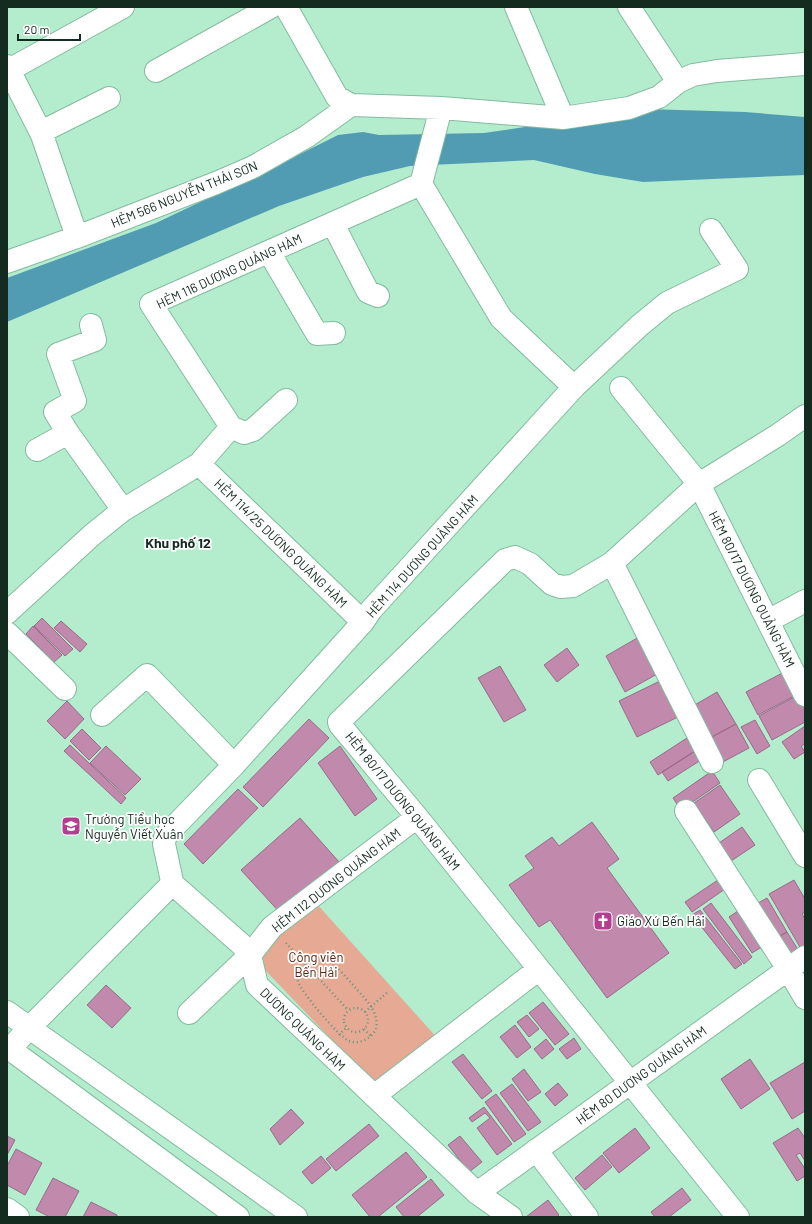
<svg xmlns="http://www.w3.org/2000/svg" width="812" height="1224" font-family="Barlow,sans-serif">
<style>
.green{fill:#e6aa94}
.water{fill:#529cb3}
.building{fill:#c18aac;stroke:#996a88}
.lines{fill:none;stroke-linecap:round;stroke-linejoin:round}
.minor-casing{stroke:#83bb9e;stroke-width:24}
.path{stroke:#69937d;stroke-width:2.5;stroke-dasharray:1 3;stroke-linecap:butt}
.minor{stroke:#fff;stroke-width:22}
.labels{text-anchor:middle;stroke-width:3.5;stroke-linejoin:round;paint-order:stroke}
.street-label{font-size:13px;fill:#142b20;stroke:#fefefe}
.poi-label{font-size:13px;fill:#142b20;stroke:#fefefe;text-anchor:start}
.park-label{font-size:13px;fill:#5c240c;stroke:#fefefe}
.neighbourhood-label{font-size:14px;font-weight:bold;fill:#142b20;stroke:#fefefe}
</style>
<rect width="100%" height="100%" fill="#b3edce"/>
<path class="green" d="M316 903 439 1040 378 1088 265 970 261 959 269 944Z"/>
<path class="water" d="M646 109 745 112 805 117V175L643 182 595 174 534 160 410 166 363 177 279 206 7 322V278L156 223 278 165 338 135 363 132 379 135 484 133Z"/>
<path class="building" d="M42 618 73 649 65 656 34 626Z
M61 621 87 644 80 652 54 628Z
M33 626 62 655 54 662 26 634Z
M639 637 659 673 625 692 606 656Z
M567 648 579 665 557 682 544 665Z
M500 666 526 710 504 722 478 678Z
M790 669 802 692 758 715 746 692Z
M662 680 680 716 637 737 619 701Z
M717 692 736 724 708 739 693 706Z
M802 693 805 698V722L772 740 759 716Z
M67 701 84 719 65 739 47 721Z
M309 719 329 738 263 807 243 787Z
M755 720 770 746 757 754 741 727Z
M736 724 749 748 721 763 708 739Z
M805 726V744L801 746 805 752 794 759 782 742Z
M82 729 101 748 89 760 70 741Z
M687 738 695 751 658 775 650 762Z
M70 745 126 798 121 804 64 751Z
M106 746 141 779 125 795 90 763Z
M340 746 377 799 355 816 318 763Z
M695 751 701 760 668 781 662 772Z
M712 771 720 783 681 810 673 798Z
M720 785 740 814 714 832 694 803Z
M238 789 258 808 203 864 184 844Z
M300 818 340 863 282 915 241 870Z
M592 822 619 859 607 868 669 953 607 998 550 920 539 927 509 885 534 868 525 856 552 837 559 846Z
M742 827 755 845 731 861 719 843Z
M718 880 725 889 692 912 685 902Z
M794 880 805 899V912L802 914 805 919V954H804L769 894Z
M767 898 787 932 773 940 751 907Z
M711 903 752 957 744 964 703 909Z
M741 909 765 945 752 953 729 917Z
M700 910 742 964 735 969 692 915Z
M787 932 802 956 789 965 773 940Z
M106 985 131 1008 112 1028 87 1005Z
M543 1002 569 1034 555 1045 529 1013Z
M527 1015 539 1029 529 1037 517 1022Z
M515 1025 531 1047 517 1058 500 1037Z
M574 1038 581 1049 567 1059 559 1049Z
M546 1039 554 1049 542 1059 534 1049Z
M463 1054 492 1091 482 1099 452 1062Z
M750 1059 770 1089 741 1109 721 1079Z
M805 1062V1111L792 1119 770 1083Z
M524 1069 541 1092 528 1101 512 1079Z
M558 1083 568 1095 555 1106 545 1094Z
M512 1084 541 1122 528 1131 500 1093Z
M496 1094 526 1134 514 1142 485 1102Z
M484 1107 512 1144 497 1155 477 1128 490 1118 485 1113 472 1122 469 1118Z
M291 1109 304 1123 280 1145 270 1129Z
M369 1124 379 1136 336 1171 326 1159Z
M635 1128 650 1148 619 1173 603 1153Z
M798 1128 805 1138V1161L800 1153 796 1155 805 1169V1176L797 1181 773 1143Z
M7 1136 15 1140 7 1155Z
M460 1136 482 1162 469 1172 448 1145Z
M16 1149 42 1163 25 1195 7 1185V1166Z
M406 1152 427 1177 378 1217H370L352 1195Z
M602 1155 612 1167 585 1190 575 1178Z
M321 1156 331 1168 312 1184 302 1172Z
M53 1178 79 1191 65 1217H50L36 1210Z
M431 1179 444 1195 417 1217H404L396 1207Z
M682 1188 691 1200 669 1217H655L651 1212Z
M548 1200 559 1215 557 1217H526Z
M91 1202 117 1215V1217H83Z"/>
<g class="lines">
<defs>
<path id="minor" d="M286 7 337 97 351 105 441 108 563 118 629 108 659 97 678 82 693 75 717 71 805 64
M516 7 563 118
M629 7 678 82
M7 66 42 135 77 237
M9 70 123 7
M156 71 271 7
M41 132 109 98
M421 184 501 318 574 387
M421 184 441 108
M333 224 368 292 378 296
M269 252 317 334 334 333
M7 262 77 237 216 183 253 167 306 137 351 105
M621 388 699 484 805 695
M231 427 244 433 253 430 286 400
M68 433 55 412 75 401 58 354 95 340 91 325
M37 450 68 433 123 510
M199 464 363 622
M612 563 712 762
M7 613 92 535 123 510 199 464 231 427 151 304 421 184
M768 621 805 601
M7 633 65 689
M102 715 147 675 234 765
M759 780 805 856
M686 811 788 969 805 998
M173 886 164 844 165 837 170 831 234 765 363 622 371 610 574 387 639 326 667 303 737 269 711 230
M7 1012 296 1217
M189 1013 250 955 272 927 417 817
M7 1047 238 1217
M10 1049 29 1028 169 887 175 886 242 945 250 955 257 985 477 1193 511 1217
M374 1096 539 969
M536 1150 587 1217
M477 1193 805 957
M7 1209 18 1217
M738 1217 417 817 340 725 339 722 505 560 515 557 530 564 552 584 561 587 573 586 612 563 699 484 778 435 805 416"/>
</defs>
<use href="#minor" class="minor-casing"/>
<path class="path" d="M286 943 348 1010
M311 957C318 957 323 957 329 960 334 963 369 1002 372 1008 375 1014 379 1024 375 1031 370 1039 358 1045 349 1041 339 1037 300 991 298 981 295 970 302 962 311 957Z
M344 1020a12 12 0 1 1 24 0a12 12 0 1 1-24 0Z
M365 1012 389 991
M364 1029 371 1036
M339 1035 346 1028"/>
<use href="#minor" class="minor"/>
</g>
<defs>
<symbol id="school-square" viewBox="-11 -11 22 22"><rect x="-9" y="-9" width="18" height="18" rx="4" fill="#b43d92" stroke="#fefefe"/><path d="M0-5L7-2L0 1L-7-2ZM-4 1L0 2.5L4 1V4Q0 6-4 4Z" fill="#fff"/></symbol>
<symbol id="church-square" viewBox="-11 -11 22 22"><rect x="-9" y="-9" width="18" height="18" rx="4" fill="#b43d92" stroke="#fefefe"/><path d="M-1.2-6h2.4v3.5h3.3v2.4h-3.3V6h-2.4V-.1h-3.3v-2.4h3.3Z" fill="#fff"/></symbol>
</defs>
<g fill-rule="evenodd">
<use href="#school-square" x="60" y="815" width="22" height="22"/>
<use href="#church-square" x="592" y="910" width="22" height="22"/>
</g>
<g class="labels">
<g class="street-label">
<text transform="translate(184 194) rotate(-22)" y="5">HẺM 566 NGUYỄN THÁI SƠN</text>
<text transform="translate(229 271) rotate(-25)" y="5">HẺM 116 DƯƠNG QUẢNG HÀM</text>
<text transform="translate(281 543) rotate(44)" y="5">HẺM 114/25 DƯƠNG QUẢNG HÀM</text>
<text transform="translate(422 556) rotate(-48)" y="5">HẺM 114 DƯƠNG QUẢNG HÀM</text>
<text transform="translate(752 589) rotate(63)" y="5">HẺM 80/17 DƯƠNG QUẢNG HÀM</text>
<text transform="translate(403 801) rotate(51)" y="5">HẺM 80/17 DƯƠNG QUẢNG HÀM</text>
<text transform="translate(336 880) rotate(-38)" y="5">HẺM 112 DƯƠNG QUẢNG HÀM</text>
<text transform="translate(303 1029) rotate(44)" y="5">DƯƠNG QUẢNG HÀM</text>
<text transform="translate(641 1075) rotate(-36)" y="5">HẺM 80 DƯƠNG QUẢNG HÀM</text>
</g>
<g class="poi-label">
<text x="85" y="824">Trường Tiểu học<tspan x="85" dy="15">Nguyễn Viết Xuân</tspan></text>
<text x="617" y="926">Giáo Xứ Bến Hải</text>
</g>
<g class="park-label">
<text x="316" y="962">Công viên<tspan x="316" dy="15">Bến Hải</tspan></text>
</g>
<g class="neighbourhood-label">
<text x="178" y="548">Khu phố 12</text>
</g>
</g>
<rect width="812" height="1224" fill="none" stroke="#142b20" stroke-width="16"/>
<path d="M18 34v6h62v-6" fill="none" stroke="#142b20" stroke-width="2"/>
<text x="24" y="34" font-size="12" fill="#142b20" stroke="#fefefe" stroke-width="3" paint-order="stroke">20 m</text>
</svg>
